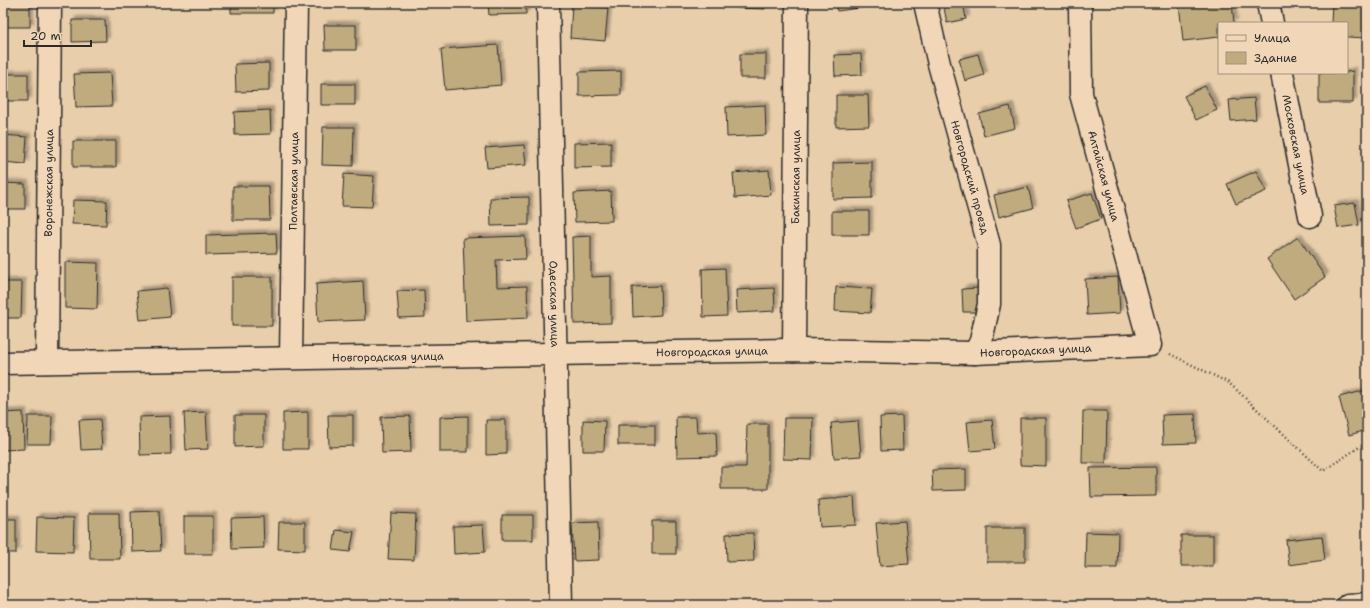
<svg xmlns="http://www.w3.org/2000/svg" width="1370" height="608" font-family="'Shantell Sans',sans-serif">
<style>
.building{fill:#c0ab7f;stroke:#2b2b2b;filter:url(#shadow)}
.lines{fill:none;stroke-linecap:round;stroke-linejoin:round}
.minor-casing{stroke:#2b2b2b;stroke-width:25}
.path{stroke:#2b2b2b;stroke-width:2.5;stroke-dasharray:1 3;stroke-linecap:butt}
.minor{stroke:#f1d6b8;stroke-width:22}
.labels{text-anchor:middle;stroke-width:3;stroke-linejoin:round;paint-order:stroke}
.street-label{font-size:11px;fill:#2b2b2b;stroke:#f1d6b8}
</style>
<defs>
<filter id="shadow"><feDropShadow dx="3.5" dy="-3.5" stdDeviation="1" flood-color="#0004"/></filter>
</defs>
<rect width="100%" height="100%" fill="#e8ceaa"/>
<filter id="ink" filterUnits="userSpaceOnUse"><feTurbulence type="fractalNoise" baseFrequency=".025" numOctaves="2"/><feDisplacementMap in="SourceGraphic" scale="8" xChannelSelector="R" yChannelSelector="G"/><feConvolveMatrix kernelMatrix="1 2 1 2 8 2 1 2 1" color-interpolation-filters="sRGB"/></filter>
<g filter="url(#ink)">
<path class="building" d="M3 3H30V27H3Z
M231 3H273V13H231Z
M488 3H526V14L489 15Z
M737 3H765V9L737 8Z
M836 3H867V7L837 11Z
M943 3H963L966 19 947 23Z
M1179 3H1232L1234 23H1219V37L1183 41Z
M1332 3H1367V38L1347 37V23H1331Z
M572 5 608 8 605 41 570 38Z
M72 20H105L106 41 72 42Z
M324 25H356V50H325Z
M498 45 501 85 445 90 441 49Z
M740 54H766V78H740Z
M861 54 862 75 835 76 834 55Z
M978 54 984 75 965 81 959 59Z
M269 63V91L236 92 235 64Z
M621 71V95L579 96V72Z
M1353 71V103H1319V73H1347V72Z
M110 73 112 106 76 107 74 74Z
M3 74H28V101H3Z
M321 84H355V105H321Z
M1205 86 1217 110 1196 120 1184 96Z
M836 95H868L869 126 836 127Z
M1254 98 1256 119 1231 121 1229 100Z
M765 105 766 135 727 137 726 107Z
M1010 106 1015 128 984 136 979 114Z
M270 110 271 134 235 135 234 112Z
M323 127H354L353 166 322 165Z
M3 135 27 137 25 164 3 162Z
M73 141H116V167H73Z
M611 142V167L574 168V143Z
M524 145 526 165 487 168 485 148Z
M872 162V198L833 199V163Z
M769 170 771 195 735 198 733 173Z
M1256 171 1266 191 1236 204 1227 184Z
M344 174 374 176 372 207 342 206Z
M3 183 25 184V209H3Z
M233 186H269L270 220H233Z
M1028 187 1033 208 999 217 994 195Z
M611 191 612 221 575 222 574 193Z
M1092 193 1101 219 1076 228 1066 201Z
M529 197V225L491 226 490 198Z
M73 200 107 201 106 225 72 224Z
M1355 203 1359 225 1338 228 1334 206Z
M832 211H869V235H832Z
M276 233 277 253 206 255V235Z
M525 236 526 259 496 260 497 287 527 286 528 318 466 321 463 238Z
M591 236V277L611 276V323L574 324 572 237Z
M1298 237 1325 277 1294 299 1267 259Z
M65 262 98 263 97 309 65 308Z
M725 268 727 316 703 317 702 269Z
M232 277H272V326H232Z
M1118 277 1120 313 1087 315 1085 279Z
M363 281 365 320 318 322 316 284Z
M3 282H22L21 318H3Z
M660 286 661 315 633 317 632 287Z
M836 287 872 289 870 313 835 311Z
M167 288 170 317 140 320 137 291Z
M774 288 775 311 737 313 736 290Z
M978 288 979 312H963L962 289Z
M424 290 425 317 399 318 397 291Z
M1367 390V430L1349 435 1339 397Z
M1083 411H1107L1106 463H1082Z
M23 412 24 449 3 450V413Z
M206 412 208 449 186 450 184 413Z
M308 412V449H283V413Z
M1195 414 1196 443 1163 444 1162 415Z
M235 415H264V446L235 447Z
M328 415H353V446L329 447Z
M28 416H52L51 444H27Z
M170 416 171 454 140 455 139 417Z
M410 416 411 452 382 453 381 417Z
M468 416V452H440V417Z
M902 416 903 450 881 451 880 417Z
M676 417H696L697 433 716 432 717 456 677 457Z
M784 418H813L812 460 783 459Z
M1020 418H1046V466L1020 465Z
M100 419 102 449 81 450 79 420Z
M486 420H506V454L486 455Z
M583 420 605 421 604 451H583Z
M992 420 995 449 970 451 967 422Z
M858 421 861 456 834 458 831 423Z
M747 424H768V489H721V467H746Z
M618 425H655V445H618Z
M1156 467V496L1091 497 1090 468Z
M966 469V490L933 491 932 470Z
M854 497 856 525 820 527 818 500Z
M159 511 161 551 132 552 131 512Z
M89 513H119L120 559H90Z
M391 513 416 514 414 560 388 559Z
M502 515H533V540H502Z
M184 516H213V554H184Z
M37 517 74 518 73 552 36 551Z
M263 517 264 548 232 549 231 518Z
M3 519H16V553H3Z
M652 521H676V554H652Z
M905 521 909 564 880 566 876 523Z
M279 522H305V550L278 549Z
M598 522 599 560 574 561 572 523Z
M483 525 485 552 454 554 453 526Z
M987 528H1025V562H987Z
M336 530 354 532 350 552 333 550Z
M1086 532 1118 533 1117 568H1085Z
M753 533 754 561 727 562 726 534Z
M1181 535H1213V566H1181Z
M1322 536 1325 560 1289 565 1286 540Z"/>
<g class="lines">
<defs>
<g id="minor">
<path id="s1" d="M548 3 561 605"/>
<path id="s2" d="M925 3 939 64 989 245V304L981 341 975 353"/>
<path d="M1268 3 1272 23"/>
<path id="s3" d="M1282 73 1310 216"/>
<path id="s4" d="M794 350 797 3"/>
<path id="s5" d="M291 358 296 3"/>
<path id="s6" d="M47 362 50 3"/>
<path id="s7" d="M3 363 794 350 975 353 1150 345 1081 94 1080 3"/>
<path d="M1348 605 1367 604"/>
</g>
</defs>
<use href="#minor" class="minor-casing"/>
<path class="path" d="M1170 354 1229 383 1323 471 1367 442"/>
<use href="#minor" class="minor"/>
</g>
</g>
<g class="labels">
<g class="street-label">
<text dy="4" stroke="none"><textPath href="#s3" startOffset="73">Московская улица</textPath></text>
<text transform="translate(1104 176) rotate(75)" y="4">Алтайская улица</text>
<text dy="4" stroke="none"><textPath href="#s4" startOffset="173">Бакинская улица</textPath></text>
<text dy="4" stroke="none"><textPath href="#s2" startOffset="180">Новгородский проезд</textPath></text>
<text dy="4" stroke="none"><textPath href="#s5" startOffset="177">Полтавская улица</textPath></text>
<text dy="4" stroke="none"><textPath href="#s6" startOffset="179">Воронежская улица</textPath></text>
<text dy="4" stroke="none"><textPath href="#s1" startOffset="301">Одесская улица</textPath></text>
<text dy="4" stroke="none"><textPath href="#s7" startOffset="1033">Новгородская улица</textPath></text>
<text dy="4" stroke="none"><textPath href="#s7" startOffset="709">Новгородская улица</textPath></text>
<text dy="4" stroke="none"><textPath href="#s7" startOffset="385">Новгородская улица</textPath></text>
</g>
</g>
<rect width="1370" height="608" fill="none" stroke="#f1d6b8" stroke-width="16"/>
<rect x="8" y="8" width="1354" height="592" fill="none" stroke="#2b2b2b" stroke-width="1.5" filter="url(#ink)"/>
<rect x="1218" y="22" width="130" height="52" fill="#f1d6b8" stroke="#a29280"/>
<rect x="1226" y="35" width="20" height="6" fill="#f1d6b8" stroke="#a29280"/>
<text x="1254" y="42" font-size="12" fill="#2b2b2b">Улица</text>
<rect x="1226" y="52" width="20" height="12" fill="#c0ab7f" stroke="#a29280"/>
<text x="1254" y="62" font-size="12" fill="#2b2b2b">Здание</text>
<path d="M24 40v6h67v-6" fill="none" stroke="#2b2b2b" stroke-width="2"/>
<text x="30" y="40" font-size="12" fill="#2b2b2b" stroke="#f1d6b8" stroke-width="3" paint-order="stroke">20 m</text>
</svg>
